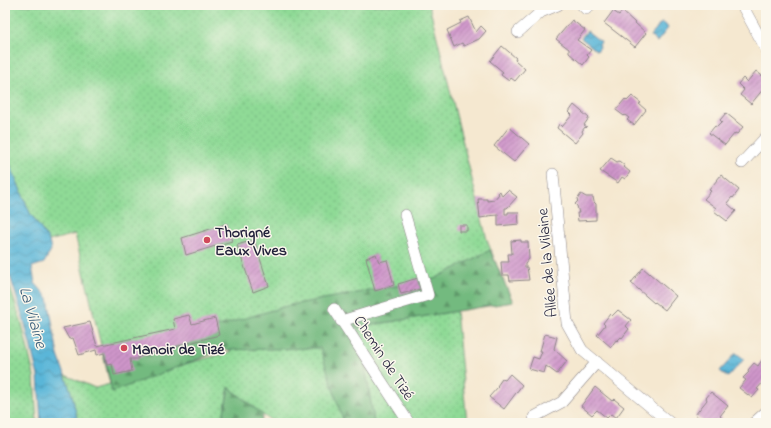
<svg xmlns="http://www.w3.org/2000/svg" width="771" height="428" font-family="'Indie Flower',sans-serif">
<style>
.grass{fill:url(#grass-dots);stroke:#587e68;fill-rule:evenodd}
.forest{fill:url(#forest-firs);stroke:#4a6e5d}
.water{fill:url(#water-waves);stroke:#3e6c8a}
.building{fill:url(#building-hatch)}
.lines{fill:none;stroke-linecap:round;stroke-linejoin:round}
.minor-casing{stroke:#8c8586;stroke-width:12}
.minor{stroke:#fff;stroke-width:11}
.poi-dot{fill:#d1495b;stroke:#fbf7ec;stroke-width:1.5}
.labels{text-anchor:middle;stroke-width:3;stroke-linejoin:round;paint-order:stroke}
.poi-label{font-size:16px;font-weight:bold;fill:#22223b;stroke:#fbf7ec;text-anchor:start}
.street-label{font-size:16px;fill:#22223b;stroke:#fbf7ec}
.water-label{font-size:17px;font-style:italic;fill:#385d7a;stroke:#fbf7ec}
</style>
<defs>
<pattern id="grass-dots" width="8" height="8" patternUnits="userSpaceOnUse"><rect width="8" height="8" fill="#8fda96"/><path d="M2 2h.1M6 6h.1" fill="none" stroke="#7bbb82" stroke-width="1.8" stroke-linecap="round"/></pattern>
<pattern id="forest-firs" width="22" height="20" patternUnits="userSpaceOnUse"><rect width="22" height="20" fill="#73ba7f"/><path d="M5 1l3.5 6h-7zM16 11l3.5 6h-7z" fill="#5e9769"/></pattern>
<pattern id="water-waves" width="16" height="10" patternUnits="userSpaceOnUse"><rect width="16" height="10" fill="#5ab6d8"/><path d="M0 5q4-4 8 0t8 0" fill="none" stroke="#4a94b0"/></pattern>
<pattern id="building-hatch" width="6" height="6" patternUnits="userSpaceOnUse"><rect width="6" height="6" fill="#cf95ca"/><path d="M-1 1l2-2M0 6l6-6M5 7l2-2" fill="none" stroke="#a879a5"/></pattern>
</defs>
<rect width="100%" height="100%" fill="#fbf7ec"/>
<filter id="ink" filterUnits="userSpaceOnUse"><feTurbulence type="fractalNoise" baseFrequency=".025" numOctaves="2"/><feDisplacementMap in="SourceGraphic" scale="8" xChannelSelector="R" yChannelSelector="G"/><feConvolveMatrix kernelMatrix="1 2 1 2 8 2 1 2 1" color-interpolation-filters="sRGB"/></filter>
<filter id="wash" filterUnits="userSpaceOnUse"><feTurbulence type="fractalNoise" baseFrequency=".012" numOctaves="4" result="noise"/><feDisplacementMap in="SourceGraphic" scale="16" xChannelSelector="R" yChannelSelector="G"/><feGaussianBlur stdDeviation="0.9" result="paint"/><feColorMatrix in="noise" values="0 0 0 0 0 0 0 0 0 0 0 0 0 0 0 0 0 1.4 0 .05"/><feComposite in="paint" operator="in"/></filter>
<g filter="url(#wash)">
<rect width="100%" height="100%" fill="#f5e8d0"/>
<path class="grass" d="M5 5H429L487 240 501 276 513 302 352 321 347 423H275L263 415 229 387 222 423H78L72 395 65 375 95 388 110 384 75 234 49 241 30 213 5 152ZM276 310 228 337 230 352 110 384 105 359Z
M5 272 22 324 34 376 37 423H5Z
M456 311 467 423H374L359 327Z"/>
<path class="forest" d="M490 250 513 302 359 327 374 423H344L320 348 222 350 112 392 105 359 290 305 434 279Z
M229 387 263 415 261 423H222Z"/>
<path class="water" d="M661 23 665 24 668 28 657 42 650 36Z
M587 31 601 42 599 45 600 47 597 51 581 38Z
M5 152 30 213 49 241 51 250 44 263 32 267 35 283 48 298 58 355 72 395 78 423H41L38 376 25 324 11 279 5 265Z
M736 353 744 359 728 377 720 371Z"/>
<g id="blocks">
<path class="building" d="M613 11 619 15 622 11 646 33 635 47 604 23Z
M469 17 476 32 481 26 486 31 479 39 464 46 462 43 454 47 447 30 461 23 460 21Z
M572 20 585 30 577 40 591 50 587 55 589 57 583 65 569 53V49L556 39Z
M502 46 516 58 515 60 525 69 515 81 511 78 509 81 501 75 503 72 490 61Z
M756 71 766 79V82L763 87 764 88 751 104 740 95 744 90 738 84 743 78 747 82Z
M632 96 641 103 639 104 646 110 634 125 627 120 629 118 625 115 624 116 616 110 625 99 627 101Z
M574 105 589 118 584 125 587 127 586 128 585 127 582 131 583 133 575 143 557 128 559 124 562 127 572 115 569 112Z
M726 113 743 127 737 134 735 133 725 145 709 133 715 126 717 127 722 122 720 120Z
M509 127 529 144 514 162 494 146Z
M611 158 617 162 619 161 625 166 624 167 630 172 625 179 622 177 618 183 600 171Z
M721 175 739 190 733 198 732 197 727 203 736 211 727 221 714 211 716 208 704 199 711 191 709 190Z
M508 190 517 197 507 208H505V214H508V212H518L519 224 498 226V215L487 216V217L480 218 478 199H487V201L494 200 499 194 498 193 500 191 502 196Z
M581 194 586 197H593L594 202 596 204V220L578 221 577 213H579L577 206 575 204 578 201 577 200Z
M226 224 232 241 186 255 182 238Z
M459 225H467V231H459Z
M254 240 269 286 253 292 237 245Z
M521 240V242H528L529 259 525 264V267H527L529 280 510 281 509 275H502L501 262H509L508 254H512L511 241Z
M376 254 379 262 387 260 394 285 375 291 366 258Z
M643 268 676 296 665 310 655 302 654 303 631 283Z
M418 278 421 289 401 294 398 284Z
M618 310 631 320 626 326 629 329 622 338 621 337 617 341 616 340 611 347 597 335 605 325 603 323 610 314 612 316Z
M189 315 192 324 215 318 219 335 138 357V359H130L132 371 114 375 112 364 107 365 104 353 97 355 96 350 79 355 73 338 69 339 63 328 90 322 97 346 175 329 173 319Z
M545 334 557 337 554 349 567 361 557 374 546 366 544 373 529 369 533 357 539 359 542 351H540Z
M762 360 766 363V381L765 380 757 389 759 390 752 398 739 388 746 380 743 378 749 372 748 370 754 363 758 366Z
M510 374 522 385 504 409 489 397 498 387 497 386 502 379 505 380Z
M595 387 612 401 614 399 624 407 616 418 611 414 607 418 597 410 592 415 581 406Z
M711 392 728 406 720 416 722 418 718 423H705L695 415 707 400 706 398Z"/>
</g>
</g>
<g filter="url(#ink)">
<use href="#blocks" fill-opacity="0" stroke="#8c8586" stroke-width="1"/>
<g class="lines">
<defs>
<path id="minor" d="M582 5 586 9 590 5
M742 5 766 49
M518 32 541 12 558 5
M742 163 766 137
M553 174 567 323 582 350 670 423
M334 309 409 423
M341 321 428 295 405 215
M534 417 562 402 597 362
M754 423 766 412"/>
</defs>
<use href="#minor" class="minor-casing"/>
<use href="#minor" class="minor"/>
</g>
</g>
<g class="poi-dot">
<circle cx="207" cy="240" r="4"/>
<circle cx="124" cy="348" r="4"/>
</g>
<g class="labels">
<g class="poi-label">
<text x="215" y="237">Thorigné<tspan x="215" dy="18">Eaux Vives</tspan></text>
<text x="132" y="354">Manoir de Tizé</text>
</g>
<g class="street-label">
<text transform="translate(546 263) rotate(-95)" y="6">Allée de la Vilaine</text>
<text transform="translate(385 357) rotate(57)" y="6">Chemin de Tizé</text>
</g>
<g class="water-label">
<text transform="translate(34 317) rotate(74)" y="6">La Vilaine</text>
</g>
</g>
<rect width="771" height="428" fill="none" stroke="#fbf7ec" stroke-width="20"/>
</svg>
